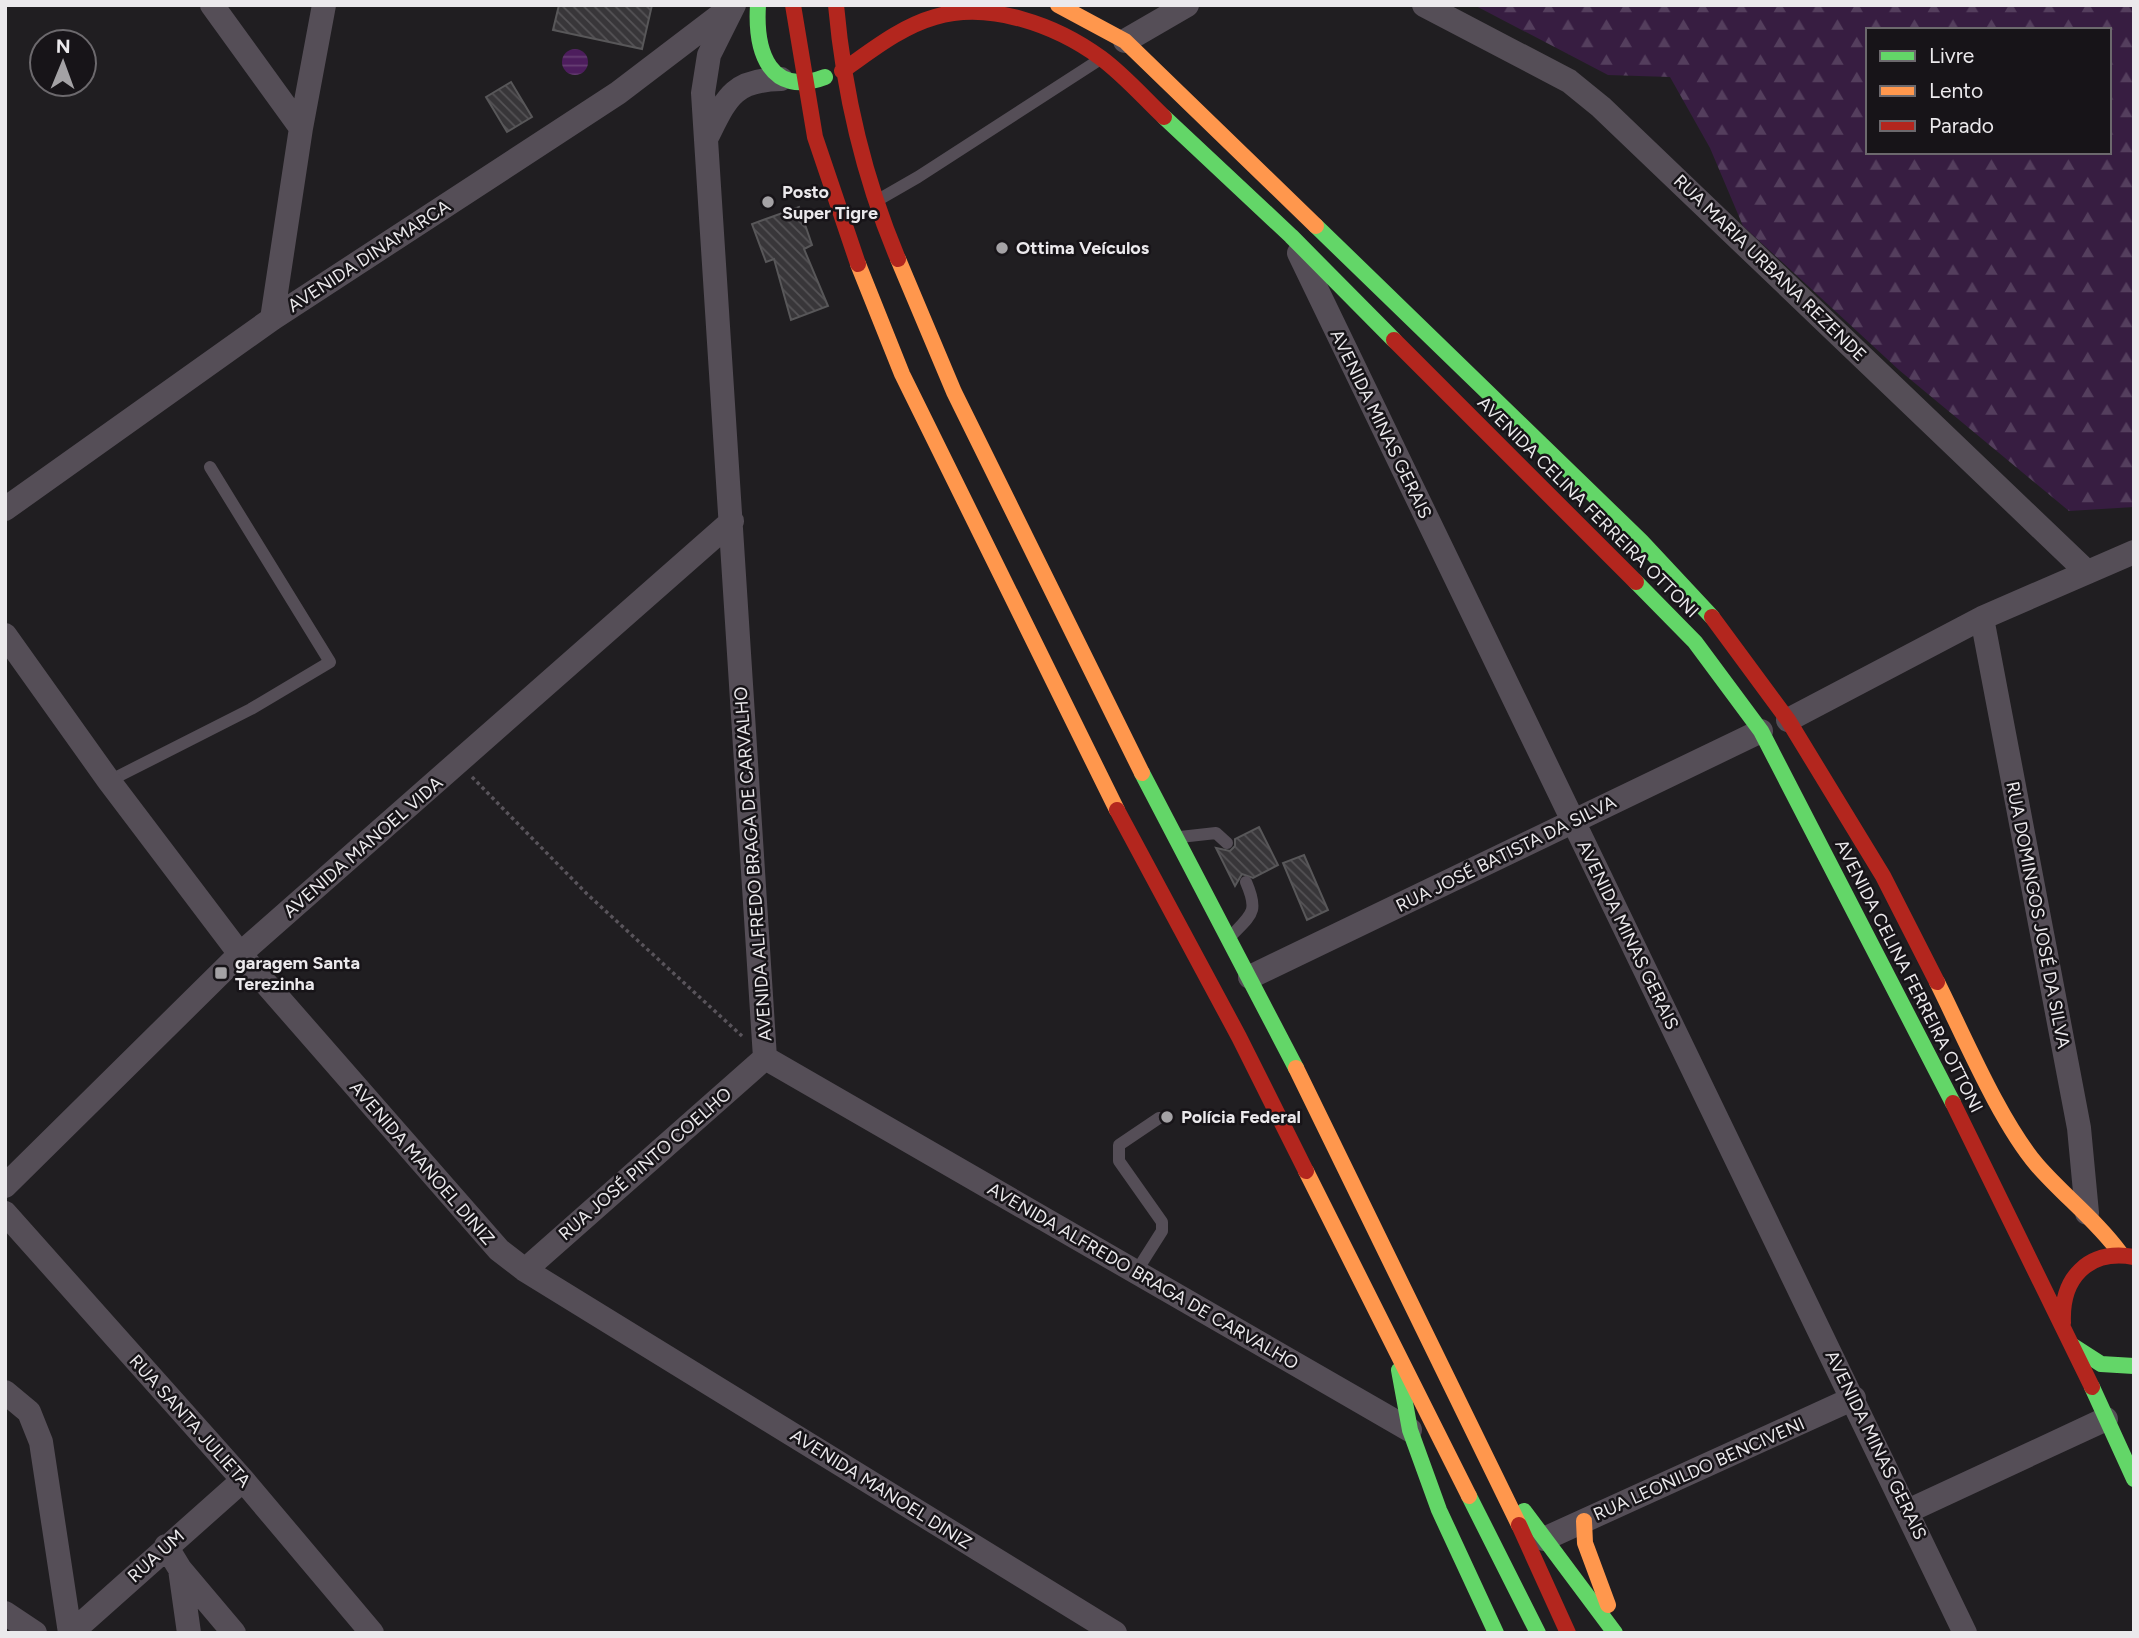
<svg xmlns="http://www.w3.org/2000/svg" width="2139" height="1638" font-family="Figtree,sans-serif">
<style>
.forest{fill:url(#forest-firs);fill-rule:evenodd}
.water{fill:url(#water-rules)}
.building{fill:url(#building-back-hatch);stroke:#585759;stroke-width:2}
.lines{fill:none;stroke-linecap:round;stroke-linejoin:round}
.path{stroke:#59545b;stroke-width:3.5;stroke-dasharray:3.5 3.5;stroke-linecap:butt}
.lane{stroke:#554e57;stroke-width:12}
.street{stroke:#554e57;stroke-width:24}
.fast{stroke:#63d668;stroke-width:16}
.slow{stroke:#ff974d;stroke-width:16}
.jam{stroke:#b3261e;stroke-width:16}
.poi-dot{fill:#a4a2a5;stroke:#171418;stroke-width:2.5}
.labels{text-anchor:middle;stroke-width:5;stroke-linejoin:round;paint-order:stroke}
.poi-label{font-size:18px;font-weight:bold;fill:#ebe9ec;stroke:#171418;text-anchor:start}
.street-label{font-size:18px;fill:#ebe9ec;stroke:#171418}
</style>
<defs>
<pattern id="forest-firs" width="22" height="20" patternUnits="userSpaceOnUse" patternTransform="scale(1.75)"><rect width="22" height="20" fill="#371d41"/><path d="M5 1l3.5 6h-7zM16 11l3.5 6h-7z" fill="#543e5d"/></pattern>
<pattern id="water-rules" width="6" height="5" patternUnits="userSpaceOnUse" patternTransform="scale(1.75)"><rect width="6" height="5" fill="#4d1d5d"/><path d="M0 2.5h6" fill="none" stroke="#673e74"/></pattern>
<pattern id="building-back-hatch" width="6" height="6" patternUnits="userSpaceOnUse" patternTransform="scale(1.75)"><rect width="6" height="6" fill="#383639"/><path d="M-1 5l2 2M0 0l6 6M5-1l2 2" fill="none" stroke="#555356"/></pattern>
</defs>
<rect width="100%" height="100%" fill="#201e21"/>
<path class="forest" d="M1474 5H2134V507L2069 511 1899 370 1743 226 1710 148 1670 77 1608 75ZM1868 30H2109V152H1868Z"/>
<path class="water" d="M562 62a13 13 0 1 1 26 0a13 13 0 1 1-26 0Z"/>
<path class="building" d="M559 5H652L642 49 553 30Z
M511 82 532 117 507 132 486 97Z
M799 207 812 245 804 249 828 306 791 320 774 259 766 262 752 224Z
M1259 827 1278 865 1253 878 1242 874 1235 886 1216 848 1230 851 1235 846V839Z
M1304 855 1328 910 1307 920 1283 863Z"/>
<g class="lines">
<path class="path" d="M472 777 587 894 742 1036"/>
<path class="lane" d="M878 200 918 177 1099 60
M109 781 251 709 330 662 210 467
M1180 837 1216 833 1227 843
M1231 936C1252 914 1259 912 1246 882
M1136 1272 1162 1231V1222L1119 1161V1145L1159 1118"/>
<path class="street" d="M212 5 301 128
M734 5 709 55 703 93 765 1058 1410 1430
M1424 5 1569 81 1601 107 2087 572
M1125 41 1187 5
M707 137C727 97 733 80 781 79
M1299 253 1965 1633
M272 319 301 128 324 5
M5 509 272 319 618 93 727 10
M1982 618 2079 1128 2087 1213
M5 635 109 781 240 954 499 1250 525 1270 1115 1633
M1788 720 1982 618 2134 552
M1250 977 1761 731
M5 1186 240 954 732 521
M5 1213 243 1480 372 1633
M525 1270 765 1058
M5 1392 29 1412 41 1442 70 1633
M1908 1511 2106 1419
M1544 1539 1854 1398
M166 1546 180 1569 234 1633
M180 1569 189 1633
M5 1613 35 1633
M71 1633 243 1480"/>
<path class="fast" d="M758 5C755 52 770 98 825 77
M1164 117 1291 236 1394 340
M1316 226 1641 541 1712 617
M1636 582 1695 642 1761 731 1953 1103
M1142 773 1296 1068
M2073 1346 2101 1364 2134 1366
M1399 1370 1410 1430 1439 1510 1496 1633
M2092 1387 2134 1479
M1469 1496 1538 1633
M1524 1511 1615 1633"/>
<path class="slow" d="M1058 5 1125 41 1316 226
M898 259 954 392 1142 773
M858 264 902 374 1117 810
M1937 982C1964 1036 1999 1120 2037 1165 2064 1196 2096 1220 2121 1254
M1296 1068 1519 1525
M1306 1171 1469 1496
M1584 1521 1585 1543 1608 1605"/>
<path class="jam" d="M793 5 815 137 858 264
M836 5C844 94 863 176 898 259
M842 71C871 51 900 27 935 17 990 1 1056 25 1101 58 1124 75 1144 98 1164 117
M1394 340 1636 582
M1712 617 1788 720 1883 876 1937 982
M1117 810 1239 1037 1306 1171
M1953 1103 2092 1387
M2063 1323C2061 1278 2088 1249 2134 1257
M1519 1525 1568 1633"/>
</g>
<g class="poi-dot">
<circle cx="768" cy="202" r="7"/>
<circle cx="1002" cy="248" r="7"/>
<rect x="214" y="966" width="14" height="14" rx="3.5"/>
<circle cx="1167" cy="1117" r="7"/>
</g>
<g class="labels">
<g class="poi-label">
<text x="782" y="198">Posto<tspan x="782" dy="21">Super Tigre</tspan></text>
<text x="1016" y="254">Ottima Veículos</text>
<text x="235" y="969">garagem Santa<tspan x="235" dy="21">Terezinha</tspan></text>
<text x="1181" y="1123">Polícia Federal</text>
</g>
<g class="street-label">
<text transform="translate(369 256) rotate(-33)" y="6">AVENIDA DINAMARCA</text>
<text transform="translate(1770 268) rotate(44)" y="6">RUA MARIA URBANA REZENDE</text>
<text transform="translate(1381 424) rotate(64)" y="6">AVENIDA MINAS GERAIS</text>
<text transform="translate(1588 507) rotate(45)" y="6">AVENIDA CELINA FERREIRA OTTONI</text>
<text transform="translate(363 847) rotate(-41)" y="6">AVENIDA MANOEL VIDA</text>
<text transform="translate(1506 854) rotate(-26)" y="6">RUA JOSÉ BATISTA DA SILVA</text>
<text transform="translate(753 864) rotate(-94)" y="6">AVENIDA ALFREDO BRAGA DE CARVALHO</text>
<text transform="translate(2038 915) rotate(79)" y="6">RUA DOMINGOS JOSÉ DA SILVA</text>
<text transform="translate(1628 935) rotate(64)" y="6">AVENIDA MINAS GERAIS</text>
<text transform="translate(1909 976) rotate(63)" y="6">AVENIDA CELINA FERREIRA OTTONI</text>
<text transform="translate(422 1163) rotate(49)" y="6">AVENIDA MANOEL DINIZ</text>
<text transform="translate(645 1164) rotate(-41)" y="6">RUA JOSÉ PINTO COELHO</text>
<text transform="translate(1143 1276) rotate(30)" y="6">AVENIDA ALFREDO BRAGA DE CARVALHO</text>
<text transform="translate(190 1421) rotate(48)" y="6">RUA SANTA JULIETA</text>
<text transform="translate(1876 1445) rotate(64)" y="6">AVENIDA MINAS GERAIS</text>
<text transform="translate(1699 1469) rotate(-24)" y="6">RUA LEONILDO BENCIVENI</text>
<text transform="translate(881 1489) rotate(32)" y="6">AVENIDA MANOEL DINIZ</text>
<text transform="translate(156 1556) rotate(-42)" y="6">RUA UM</text>
</g>
</g>
<rect width="2139" height="1638" fill="none" stroke="#ebe9ec" stroke-width="14"/>
<rect x="1866" y="28" width="245" height="126" fill="#171418" stroke="#6c696d" stroke-width="2"/>
<rect x="1880" y="51" width="35" height="10" fill="#63d668" stroke="#6c696d" stroke-width="2"/>
<text x="1929" y="63" font-size="21" fill="#ebe9ec">Livre</text>
<rect x="1880" y="86" width="35" height="10" fill="#ff974d" stroke="#6c696d" stroke-width="2"/>
<text x="1929" y="98" font-size="21" fill="#ebe9ec">Lento</text>
<rect x="1880" y="121" width="35" height="10" fill="#b3261e" stroke="#6c696d" stroke-width="2"/>
<text x="1929" y="133" font-size="21" fill="#ebe9ec">Parado</text>
<g transform="translate(63 63) rotate(1)"><circle r="33" fill="#171418" stroke="#6c696d" stroke-width="2"/>
<path d="M0-5L12 26L0 18L-12 26Z" fill="#a4a2a5"/>
<text y="-10" font-size="19" font-weight="bold" text-anchor="middle" fill="#ebe9ec">N</text>
</g>
</svg>
